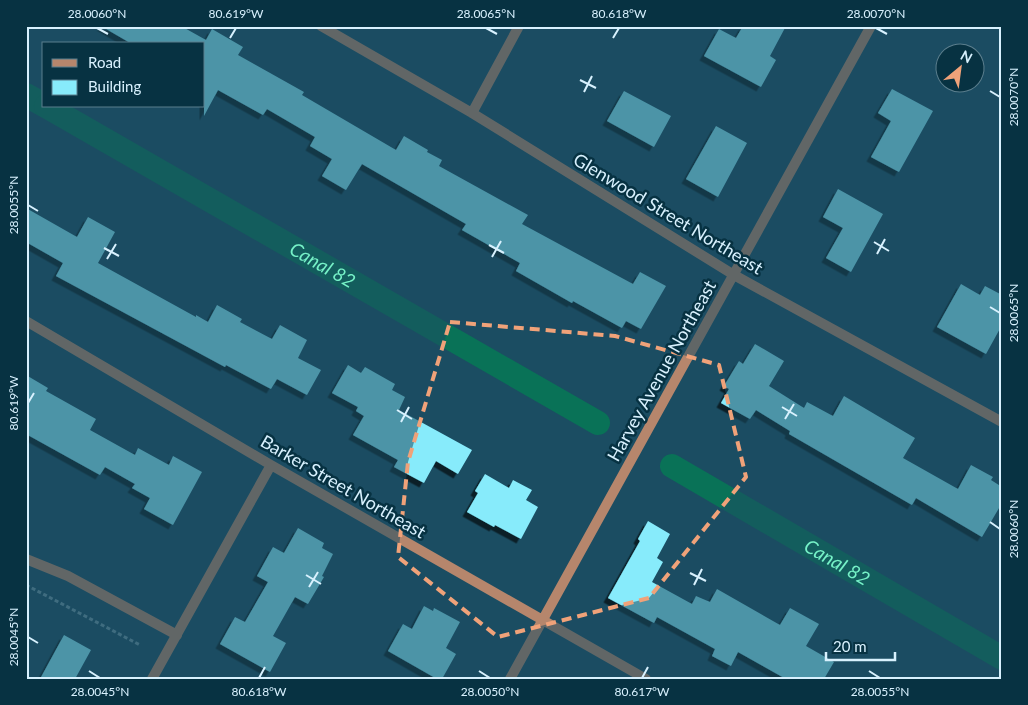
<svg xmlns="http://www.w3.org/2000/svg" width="1028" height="705" font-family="Lato,sans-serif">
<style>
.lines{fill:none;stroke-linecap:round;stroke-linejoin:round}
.canal{stroke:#097257;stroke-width:24}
.building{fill:#87ebfb;filter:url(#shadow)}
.path{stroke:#6a92a3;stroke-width:3;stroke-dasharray:4 2.5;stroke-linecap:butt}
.service{stroke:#b6866c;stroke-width:10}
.minor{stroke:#b6866c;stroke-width:10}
.marked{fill:none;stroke:#f0a279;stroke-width:4;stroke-dasharray:10 6;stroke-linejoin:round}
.ticks{fill:none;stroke:#d8f1fe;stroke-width:2}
.labels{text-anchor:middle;stroke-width:5;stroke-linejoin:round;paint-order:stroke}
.street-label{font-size:18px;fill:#d8f1fe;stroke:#073242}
.water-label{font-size:19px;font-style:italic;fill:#76f1c7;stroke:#073242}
.neatline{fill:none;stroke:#d8f1fe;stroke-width:2}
.ticks-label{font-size:12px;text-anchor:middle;fill:#d8f1fe}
</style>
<defs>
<filter id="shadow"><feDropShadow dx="-4.5" dy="4.5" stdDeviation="0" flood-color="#0009"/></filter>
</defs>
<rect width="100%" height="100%" fill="#1b4d62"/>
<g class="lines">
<g class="canal">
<path d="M26 95 44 105"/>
<path id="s1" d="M46 106 598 423"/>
<path id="s2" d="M672 466 1002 658"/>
</g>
</g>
<path class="building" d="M101 26H181L206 40 212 29 243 47 238 55 304 92 302 95 396 150 404 136 428 150 427 152 442 160 439 166 528 215 522 224 633 284 640 272 666 286 641 329 626 321 622 328 573 301 572 303 516 271 520 263 462 230 466 224 362 164 346 190 322 176 332 159 310 146 315 137 267 109 263 115 218 90 204 116V44H132Z
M743 26H786L770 56 776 60 761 87 704 56 719 29 736 38Z
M892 89 933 111 899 172 871 157 891 121 878 113Z
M624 91 671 116 654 147 607 121Z
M716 126 747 143 718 197 686 179Z
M838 189 883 214 851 272 826 258 843 228 823 217Z
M26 208 77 237 88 217 115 232 98 263 196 317V315L208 322 217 305 242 319 240 322 272 339 280 325 307 340 298 358 321 370 307 395 277 379 271 389 226 365 225 367 56 276 63 263 26 242Z
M961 284 980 295 985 286 1002 295V325L986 354 937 327Z
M755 344 784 361 769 386 804 408 807 402 833 416 844 396 915 438 903 458 958 489 971 465 993 477 991 480 1002 487V503L982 537 916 498 912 505 789 434 790 431 756 410 750 419 721 403 729 389 724 386 739 361 743 364Z
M348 365 361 373 365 367 395 384 392 390 405 397 399 410 472 450 458 474 436 461 424 483 394 467 398 460 353 435 364 416 356 411 358 407 332 393Z
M26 375 48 388 46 391 96 419 90 430 135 455 138 448 169 465 173 456 202 472 173 525 144 509 150 498 132 488 135 484 105 467 100 475 26 434Z
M485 474 509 488 513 480 532 490 526 500 538 507 521 539 495 525 494 527 467 512 478 493 475 491Z
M648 521 670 534 657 558 663 562 652 582 692 604 696 596 710 602 717 589 780 625 790 608 819 624 806 646 834 662 824 679H786L738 652 731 666 712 656 715 649 657 617 654 623 608 598 640 541 638 539Z
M298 528 324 543 322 548 333 554 322 576 324 577 308 604 295 597 273 636 286 643 270 672 220 644 235 617 245 622 268 582 257 576 273 547 284 553Z
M424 606 433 611 434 608 460 622 446 648 456 654 442 679H437L388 651 403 624 412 629Z
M64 635 91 650 75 679H40Z"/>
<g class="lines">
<path class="path" d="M26 585 140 645"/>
<path class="service" d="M26 559 68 576 177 635"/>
<path class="minor" d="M321 26 472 113 734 275 1002 422
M472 113 519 26
M26 321 271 465 646 679
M152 679 271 465
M510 679 871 26"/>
</g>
<path d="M0 0H1028V705H0ZM450 322 615 336 719 365 746 477 649 598 498 637 398 557 408 462Z" fill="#1b4d62" fill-opacity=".55" fill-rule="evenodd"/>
<path class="marked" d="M450 322 615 336 719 365 746 477 649 598 498 637 398 557 408 462Z"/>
<path class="ticks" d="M97 28 108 34M486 28 497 34M876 28 887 34M230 38 236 28M613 38 619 28M580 80 596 88M990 91 1000 97M584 92 592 76M28 205 38 211M874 242 889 251M489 245 504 253M104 248 119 256M877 254 885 239M492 257 501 241M107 259 116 244M990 307 1000 313M28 403 34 393M782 407 797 416M397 410 412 419M785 419 794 404M401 422 409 407M990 522 1000 529M690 573 706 581M306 575 321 584M694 585 702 569M309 587 318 572M28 637 38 643M89 671 100 678M479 671 490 678M869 671 880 678M259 678 265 667M642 678 648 667"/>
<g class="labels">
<g class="street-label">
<text transform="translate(668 214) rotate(31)" y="6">Glenwood Street Northeast</text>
<text transform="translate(662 371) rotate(-61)" y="6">Harvey Avenue Northeast</text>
<text transform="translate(343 487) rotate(30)" y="6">Barker Street Northeast</text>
</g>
<g class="water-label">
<text dy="7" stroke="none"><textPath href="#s1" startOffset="319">Canal 82</textPath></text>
<text dy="7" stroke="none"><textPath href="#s2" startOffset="191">Canal 82</textPath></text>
</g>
</g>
<rect width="1028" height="705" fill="none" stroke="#073242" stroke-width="55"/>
<rect x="42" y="42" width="162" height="65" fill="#073242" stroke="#5b7e8d"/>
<rect x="52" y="59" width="25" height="8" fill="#b6866c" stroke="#5b7e8d"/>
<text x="88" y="68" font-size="15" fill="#d8f1fe">Road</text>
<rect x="52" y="80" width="25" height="15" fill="#87ebfb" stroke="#5b7e8d"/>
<text x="88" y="92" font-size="15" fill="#d8f1fe">Building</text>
<g transform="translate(960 68) rotate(29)"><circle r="24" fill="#073242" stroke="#5b7e8d"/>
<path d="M0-4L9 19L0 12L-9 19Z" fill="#f0a279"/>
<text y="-8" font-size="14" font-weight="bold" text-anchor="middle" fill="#d8f1fe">N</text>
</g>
<path d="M826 652v8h69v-8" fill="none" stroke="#d8f1fe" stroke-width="2.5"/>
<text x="833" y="652" font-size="15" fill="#d8f1fe" stroke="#073242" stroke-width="4" paint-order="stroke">20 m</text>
<rect x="28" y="28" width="972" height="650" class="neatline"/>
<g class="ticks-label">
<text x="97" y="18">28.0060°N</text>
<text x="236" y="18">80.619°W</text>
<text x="486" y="18">28.0065°N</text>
<text x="619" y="18">80.618°W</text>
<text x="876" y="18">28.0070°N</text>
<text transform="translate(1014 97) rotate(-90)" y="4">28.0070°N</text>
<text transform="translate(14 205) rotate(-90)" y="4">28.0055°N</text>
<text transform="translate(1014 313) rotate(-90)" y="4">28.0065°N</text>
<text transform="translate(14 403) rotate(-90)" y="4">80.619°W</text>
<text transform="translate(1014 529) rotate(-90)" y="4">28.0060°N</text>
<text transform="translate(14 637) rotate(-90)" y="4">28.0045°N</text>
<text x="100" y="696">28.0045°N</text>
<text x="259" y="696">80.618°W</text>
<text x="490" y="696">28.0050°N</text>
<text x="642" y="696">80.617°W</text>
<text x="880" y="696">28.0055°N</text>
</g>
</svg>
